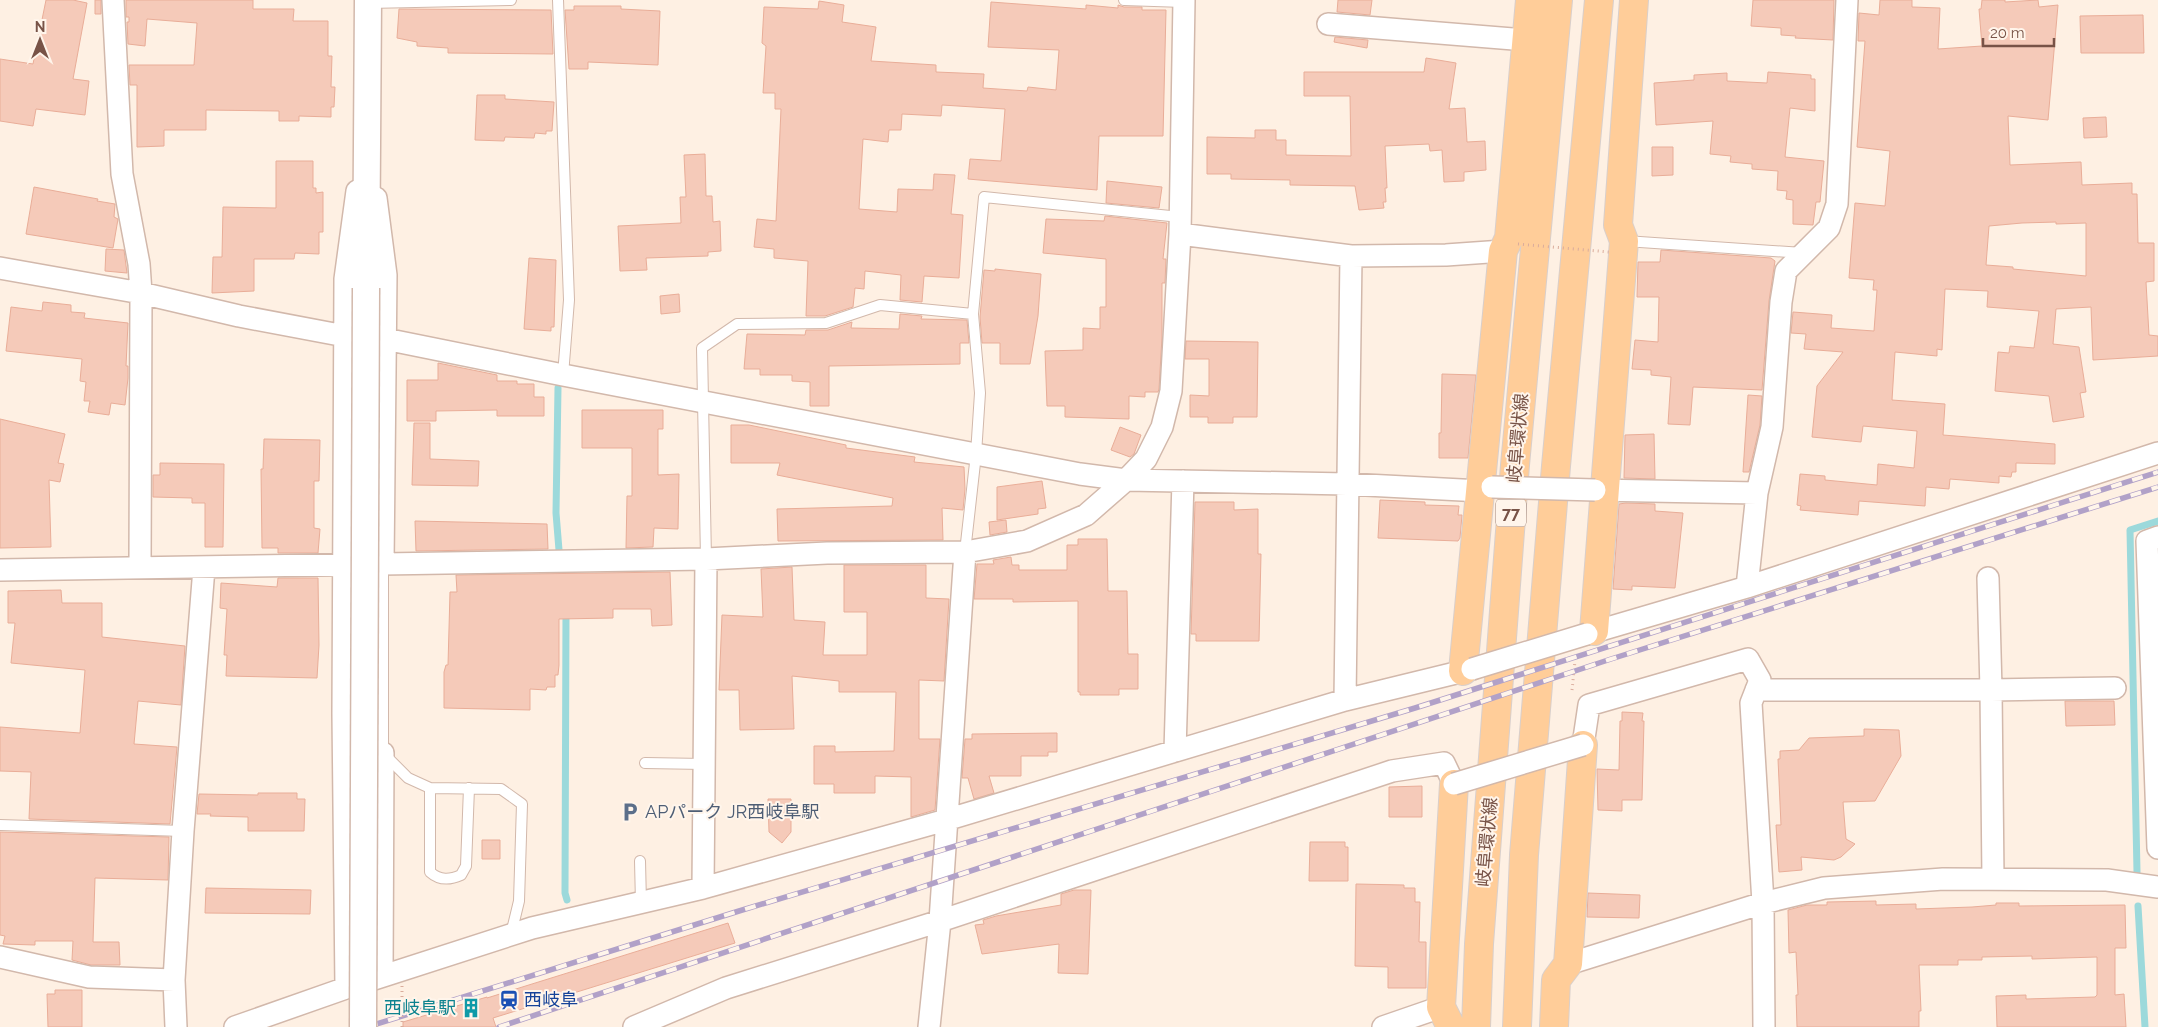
<svg xmlns="http://www.w3.org/2000/svg" width="2158" height="1027" font-family="Raleway,'Noto Sans JP',sans-serif">
<style>
.lines{fill:none;stroke-linecap:round;stroke-linejoin:round}
.stream{stroke:#9cd9db;stroke-width:7}
.building{fill:#f5cab9;stroke:#e9ad98;fill-rule:evenodd}
.service-casing{stroke:#d2b8ab;stroke-width:12}
.minor-casing{stroke:#d2b8ab;stroke-width:24}
.tertiary-casing{stroke:#d2b8ab;stroke-width:29}
.primary-casing{stroke:#d9cfcb;stroke-width:30}
.path{stroke:#daac9c;stroke-width:3;stroke-dasharray:1 4;stroke-linecap:butt}
.service{stroke:#fff;stroke-width:10}
.minor{stroke:#fff;stroke-width:21}
.tertiary{stroke:#fff;stroke-width:26}
.primary{stroke:#ffcd99;stroke-width:28}
.rail-casing{stroke:#b1a1c8;stroke-width:5.5}
.rail{stroke:#fff5eb;stroke-width:4;stroke-dasharray:11;stroke-linecap:butt}
.minor-bridge-casing{stroke:#d2b8ab;stroke-width:24;stroke-linecap:butt}
.tertiary-bridge-casing{stroke:#d2b8ab;stroke-width:29;stroke-linecap:butt}
.path-bridge{stroke:#daac9c;stroke-width:3;stroke-dasharray:1 4;stroke-linecap:butt}
.minor-bridge{stroke:#fff;stroke-width:21}
.tertiary-bridge{stroke:#fff;stroke-width:26}
.labels{text-anchor:middle;stroke-width:4;stroke-linejoin:round;paint-order:stroke}
.shield{fill:#fff5eb;stroke:#a08478;stroke-width:1}
.shield-label{font-size:16px;font-weight:bold;fill:#785347}
.street-label{font-size:18px;fill:#785347;stroke:#fff5eb}
.service-label{font-size:18px;fill:#4e5e75;stroke:#fff5eb;text-anchor:start}
.transit-label{font-size:18px;fill:#164399;stroke:#fff5eb;text-anchor:start}
.culture-label{font-size:18px;fill:#0d838f;stroke:#fff5eb;text-anchor:end}
</style>
<rect width="100%" height="100%" fill="#fef0e3"/>
<g class="lines">
<path class="stream" d="M558 388 556 513 559 550
M566 610 565 893 567 900
M2137 872 2130 530 2158 521
M2138 906 2145 1027"/>
</g>
<path class="building" d="M46 0H73L87 3 73 79 89 81 85 115 36 109 33 126 0 121V59L33 64Z
M95 0H101V14H95Z
M126 0H253V9H294L293 21H328V56H332L331 87H335L334 107H331V117L299 116V121H279V111L206 110V130H164V146L137 147V85H130L129 65H194L197 23 147 19 145 46 128 44 127 22H129V17H126Z
M1338 0H1372L1370 15 1337 12Z
M1753 0H1834L1833 40 1795 38 1796 36 1781 35V28L1751 26Z
M1880 0H1912V7L1940 8 1938 49 1982 46 1979 9H1981L1982 0H2005V2L2038 0 2039 7 2058 5 2048 120 2008 116 2010 165 2081 162 2082 185 2132 183V194H2137L2138 243H2154V281L2146 282 2149 335 2158 336V356L2093 360 2091 307 2056 309 2053 344 2079 347 2086 392 2080 393 2084 417 2053 422 2049 396 1995 391 1998 352 2009 353 2010 346 2034 348 2039 311 1987 307 1988 291 1945 289 1942 350 1937 349V356L1895 352 1892 400 1945 404 1943 435 2055 444V464L2016 463V472H2012L2011 477 1999 476V483L1950 479 1949 489 1926 487 1925 506 1859 501 1858 515 1800 510 1801 506 1797 505 1800 474 1825 476V480L1877 485 1878 464 1914 468 1917 431 1863 426 1861 442 1812 437 1817 386 1843 352 1804 349 1806 334 1791 333 1793 312 1832 315 1831 328 1874 331 1877 290H1873L1874 280 1849 278 1855 203 1885 206 1890 151 1857 147 1865 41H1858L1859 13 1879 15ZM2056 222V224L2086 223V276L2013 269V267L1986 265 1989 226 2022 223Z
M819 1 844 5 842 22 876 27 871 61 936 65V72L984 74 983 88 1027 91 1028 87 1056 90 1059 50 988 47 991 2 1086 9V5L1118 8V5L1124 7H1142V10H1166L1163 136H1099L1097 190 979 180 968 179 970 159 1001 161 1005 109 942 105 941 116 902 114 901 130H889L888 142 863 139 859 209 897 212 898 189 933 190 934 174 955 175 951 214 963 215 959 278 924 276 922 302 900 300 901 275 865 271 864 289 855 288 853 307 825 316H806L808 261 774 258V249L754 247 757 219 776 221 781 109H775V93H763L766 46 762 43 764 7 818 9Z
M574 6H621V9L660 11 658 65 588 62V69H569L565 10H574Z
M399 9 551 10 553 54 448 53V48L417 46V42L397 38Z
M2143 15 2144 53H2081L2080 16Z
M1335 37 1368 40 1367 48 1334 42Z
M1426 58 1456 63 1449 109 1465 108 1467 142 1485 141 1486 170 1464 172V181L1444 182 1442 150 1430 151 1429 144 1385 146 1387 188H1385L1386 202H1383L1384 208 1359 210 1355 186 1290 185V180L1231 179V174H1207V137L1255 138V130H1276V140H1286V155L1351 156 1350 96H1304V72H1424Z
M1768 72 1811 75V79H1815V111L1790 108 1785 157 1824 161 1820 202H1816L1813 225 1793 224V200L1786 199 1787 191 1777 190 1778 171 1752 169V164L1730 162 1731 156 1710 154 1713 121 1656 125 1654 83 1694 80V75L1727 73V81L1767 83Z
M477 95H505V99L554 102 552 131H546V134L535 133 534 138 505 137 504 141 475 140Z
M2106 117 2107 137 2084 138 2083 118Z
M1652 147H1673V175L1652 176Z
M705 154 706 196H712L713 222 720 221 721 251 708 252V256L646 258 647 270 620 271 618 226 681 223 680 197H686L684 155Z
M276 161H313V188H316V193L323 192V232H319V254L295 253 294 259H254V291L212 293 213 257H222L223 207 276 208Z
M1107 181 1162 187 1159 208 1106 203Z
M34 187 98 199 97 201 115 204 114 217 118 219 113 248 26 234Z
M1105 216 1167 223 1163 259H1166L1165 283H1162V337L1159 389 1158 392H1145V397L1129 396V419L1065 417V406H1047L1045 351 1083 350V328L1100 329V307H1106V259L1043 253 1046 219 1104 221Z
M106 249 124 250 127 273 105 271Z
M1661 250 1771 258 1775 261 1769 301 1762 390 1693 387 1690 425 1668 424 1671 377 1651 375V370L1632 369 1635 340 1658 342 1659 297H1637L1638 262H1660Z
M529 258 556 260 554 327H551V331L524 329Z
M995 269 1041 274 1038 316 1030 364H1000V343H982L980 317 984 270 995 271Z
M679 294 680 312 661 314 660 296Z
M43 302 71 305V312L85 313 84 318 128 323 126 366H128V378L125 405 111 403 109 415 88 412 90 401H84L86 382 80 381 82 359 6 351 11 307 42 311Z
M900 314 922 316 921 319 967 320 969 343H960V364L829 366V406H810V382L792 381V375H760V369H744L747 334 805 335 806 330H828L852 322 851 328 899 329Z
M1186 341 1258 342 1257 417H1233V423H1208V417H1190V395L1209 396V359H1185Z
M438 363 497 375V381H517V384H534V397H544V416H497V410L436 411V421H407V380H438Z
M1442 374 1476 375 1468 458H1439V433H1441Z
M1748 395 1762 396 1760 425 1749 472H1743Z
M582 410H663V429H658V475L679 474 678 529 654 528 653 547 626 548 627 496H632V448H582Z
M0 419 65 434 58 463 64 464 60 482 49 480 51 547 0 548Z
M414 423H430V459L479 461 478 486 412 485Z
M731 425H749L846 445V448L915 457 914 462 964 467 965 489 963 510 942 508 943 540 778 541 777 509 892 506 893 498 777 475 780 463H731Z
M1120 427 1141 435 1134 454 1130 457 1111 450Z
M1654 434 1655 479 1624 478 1625 435Z
M264 439 320 440 319 481H314V528L320 529 318 553H278V548H262L261 469H263Z
M160 463 224 464 223 547H205V503H192V498L153 497V475H160Z
M1042 481 1046 508 1038 509V514L997 520V487Z
M1380 500 1425 502V505L1459 506 1458 515H1462L1460 538 1458 541 1378 538Z
M1195 502H1234V510L1258 509V554H1261L1259 641H1196V634H1191Z
M1626 503 1655 504V511L1683 513 1675 588 1632 586V590L1613 589 1619 504Z
M1006 520 1007 532 990 535 989 522Z
M415 521 547 524 548 549 416 551Z
M1078 539H1107L1108 591H1127L1128 654H1138V689H1119V695H1080V692H1078V601L1013 602V599H974L977 564H994L993 560 1011 557 1012 565H1019V570H1067V545H1078Z
M844 565H926V598L949 599 944 681 919 680V739H940L935 810 911 817V777L875 776V793H834V784H814V746H835V752L894 751 896 692H839V681L792 676 794 729 740 730 739 690H719L722 615 763 617 761 569 792 567 794 620 825 622 823 655H867V612H844Z
M670 572 672 625 652 626 651 609H613V618L559 619V665L558 675H555V687H547L546 690 530 689V710L444 708V672L446 665H448L450 592H457L456 575Z
M278 578H318L319 645 317 678 226 676 227 655H224L227 609 220 608 221 583 277 587Z
M61 590 62 603H102V637L185 646 181 705 138 701 134 744 177 747 170 824 29 819 31 772 0 771V727L80 733 85 670 11 663 15 623H8V591Z
M2065 701H2114L2115 725 2066 726Z
M1622 712 1643 713 1642 721H1644L1642 800H1622V811L1598 810 1597 769 1619 770 1620 721H1622Z
M1864 729 1899 730 1901 756 1875 801 1843 802 1846 839 1855 844 1841 857 1834 860 1801 857 1802 870 1779 872 1776 825H1781L1778 759H1780V751L1799 750 1809 738 1864 736Z
M1057 733V752H1048V756H1021V776H989L994 793 974 799 968 778H962L965 739H972V734Z
M1422 786V817H1389V787Z
M258 793H297V799H305L304 831H248V817L210 816 211 814H197L199 794 258 795Z
M768 799H791V832L782 843 769 832Z
M0 832 169 837 168 880 95 878 93 942H119L120 965H91L72 960 73 941H35V945L3 944 5 936 0 935Z
M482 840H500V859H482Z
M1310 842H1345V847H1348V881H1309Z
M1356 884 1404 885V888H1415V902H1420L1419 942H1426V988H1388V967L1355 966Z
M206 888 311 890 310 914 205 913Z
M1074 890H1091L1088 974 1058 973 1059 944 982 954 975 925 984 924 983 920 996 916 1061 905V894Z
M1588 893 1640 895 1639 918 1587 917Z
M1876 901V905L1916 904V909L1972 907 1996 905V903H2019V906L2125 905 2126 948H2115V995L2124 994 2126 1027H1997L1996 996 2026 995V999L2095 997 2097 995V957L2032 959V956L1982 957V960H1958V965H1919L1921 1011H1919V1027H1797L1796 995H1798L1796 952 1789 953 1788 910 1807 905H1827V902Z
M728 923 735 943 493 1018 496 1027H403V1022L487 997V998Z
M55 990H82V1027H48L47 994H55Z"/>
<g class="lines">
<defs>
<path id="service" d="M558 0 569 300 563 375
M1124 0 1184 2
M368 3 511 0
M1625 241 1803 253
M965 552 976 454 980 393 973 314 984 197 1180 217
M706 559 702 348 737 324 826 323 880 305 973 314
M383 564V753L408 778 430 788 501 789 522 804 519 901 511 934
M645 763 704 764
M430 788V872C440 881 450 880 461 875L466 866 469 788
M0 825 183 831
M640 861 641 903"/>
<path id="minor" d="M113 0 122 174 139 264 141 293 140 566
M1328 24 1526 40
M376 198 386 275 383 564
M1180 234 1351 256 1446 255 1503 251
M0 268 141 293 239 316 345 336
M385 339 563 375 1080 474 1126 480 1347 484 1481 491 1492 487
M1595 490 1757 493
M2158 537 2147 541 2158 848
M0 570 706 559 827 553 965 552 1027 541 1086 515 1126 480 1146 459 1162 427 1171 391 1180 234 1184 0
M1988 578 1991 690 2115 688
M1747 587 1757 493 1772 427 1781 302 1786 271 1829 228 1837 204 1847 0
M1587 634 1747 587 2158 453
M1756 690H1991L1993 879
M1345 700 1472 669
M1583 745 1589 705 1748 659 1760 680 1751 703 1763 903 1764 1027
M1175 751 1183 481
M703 888 706 559
M0 957 89 977 174 980 176 1027
M1568 964 1763 903 1824 888 1943 879 2107 880 2158 887
M382 976 383 753
M174 980 183 831 204 568
M346 988 343 714 345 279 357 191
M235 1027 346 988 532 928 703 888 946 820 1345 700 1351 256
M634 1027 726 988 940 921 1392 771 1444 763 1454 784
M929 1027 940 921 965 552
M1383 1027 1441 1007"/>
<path id="tertiary" d="M366 288 368 0"/>
<path id="primary" d="M1594 631 1624 241 1618 225 1634 0
M1463 671 1503 251 1509 238 1530 0
M1451 1027 1441 1007 1454 784
M1476 1027 1479 944 1515 465 1558 0
M1517 1027 1524 855 1556 466 1599 0
M1554 1027 1556 980 1568 964 1583 745"/>
</defs>
<use href="#service" class="service-casing"/>
<use href="#minor" class="minor-casing"/>
<use href="#tertiary" class="tertiary-casing"/>
<use href="#primary" class="primary-casing"/>
<path class="path" d="M1572 690 1575 661"/>
<use href="#service" class="service"/>
<use href="#minor" class="minor"/>
<use href="#tertiary" class="tertiary"/>
<use href="#primary" class="primary"/>
<defs>
<path id="rail" d="M367 1027 739 911 1415 708 2158 472
M499 1027 1611 659 2158 487"/>
</defs>
<use href="#rail" class="rail-casing"/>
<use href="#rail" class="rail"/>
<defs>
<path id="minor-bridge" d="M1492 487 1595 490
M1472 669 1587 634
M1454 784 1583 745"/>
<path id="tertiary-bridge" d="M363 1027 366 288"/>
</defs>
<use href="#minor-bridge" class="minor-bridge-casing"/>
<use href="#tertiary-bridge" class="tertiary-bridge-casing"/>
<path class="path-bridge" d="M1518 244 1609 252
M402 1027V982"/>
<use href="#minor-bridge" class="minor-bridge"/>
<use href="#tertiary-bridge" class="tertiary-bridge"/>
</g>
<defs>
<symbol id="parking-bare" viewBox="-9 -9 18 18"><path d="M-3.5-5.5H1a3.5 3.5 0 0 1 0 7H-1V5.5H-3.5ZM-1-3.4V-.6H.8a1.4 1.4 0 0 0 0-2.8Z" fill="#5c6f8a" stroke="#fff5eb" stroke-width="2.5" paint-order="stroke"/></symbol>
<symbol id="station-bare" viewBox="-9 -9 18 18"><path d="M-3-6H3Q5-6 5-4V2Q5 4 3 4L4.5 6H3L1.5 4h-3L-3 6H-4.5L-3 4Q-5 4-5 2V-4Q-5-6-3-6ZM-3.5-4v3h7v-3ZM-3.5 1v1.5H-2V1ZM2 1v1.5H3.5V1Z" fill="#1a4fb4" stroke="#fff5eb" stroke-width="2.5" paint-order="stroke"/></symbol>
<symbol id="building-bare" viewBox="-9 -9 18 18"><path d="M-4-6H4V6H1V3H-1V6H-4ZM-2.5-4.3h1.7v1.8h-1.7ZM.8-4.3h1.7v1.8H.8ZM-2.5-1h1.7V.8h-1.7ZM.8-1h1.7V.8H.8Z" fill="#0f9aa8" stroke="#fff5eb" stroke-width="2.5" paint-order="stroke"/></symbol>
</defs>
<g fill-rule="evenodd">
<use href="#parking-bare" x="616" y="798" width="28" height="28"/>
<use href="#station-bare" x="495" y="986" width="28" height="28"/>
<use href="#building-bare" x="457" y="994" width="28" height="28"/>
</g>
<g class="labels">
<rect class="shield" x="1496" y="499.5" width="30" height="27" rx="4"/>
<g class="shield-label">
<text x="1511" y="519">77</text>
</g>
<g class="street-label">
<text transform="translate(1518 438) rotate(-85)" y="6">岐阜環状線</text>
<text transform="translate(1487 842) rotate(-85)" y="6">岐阜環状線</text>
</g>
<g class="service-label">
<text x="645" y="818">APパーク JR西岐阜駅</text>
</g>
<g class="transit-label">
<text x="524" y="1006">西岐阜</text>
</g>
<g class="culture-label">
<text x="456" y="1014">西岐阜駅</text>
</g>
</g>
<g transform="translate(40 40)" stroke="#fff5eb" stroke-width="4" paint-order="stroke">
<path d="M0-4L9 19L0 12L-9 19Z" fill="#785347"/>
<text y="-8" font-size="14" font-weight="bold" text-anchor="middle" fill="#785347">N</text>
</g>
<path d="M1983 38v8h71v-8" fill="none" stroke="#785347" stroke-width="2.5"/>
<text x="1990" y="38" font-size="15" fill="#785347" stroke="#fff5eb" stroke-width="4" paint-order="stroke">20 m</text>
</svg>
